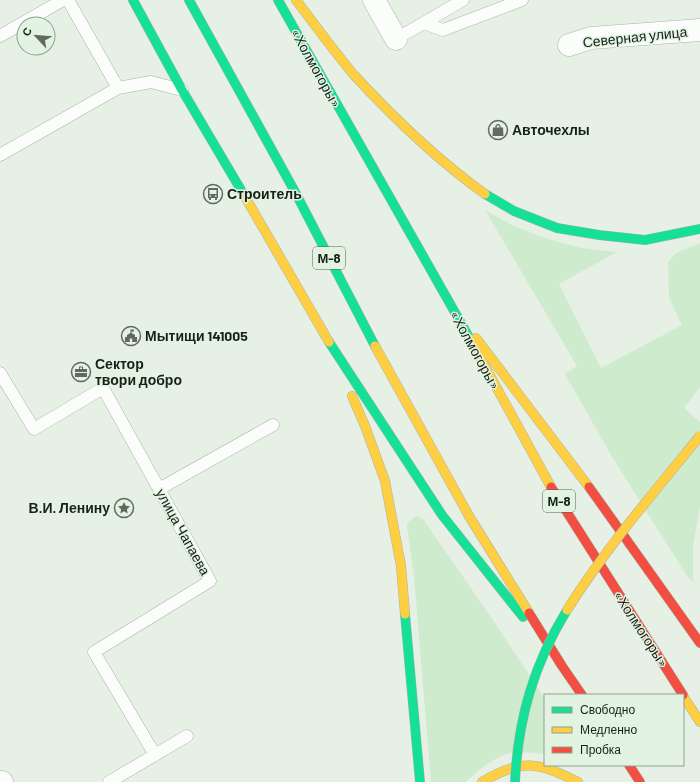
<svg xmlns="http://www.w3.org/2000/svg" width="700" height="782" font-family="Barlow,sans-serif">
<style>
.green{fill:#cfebce}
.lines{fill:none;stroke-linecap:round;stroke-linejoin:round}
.lane-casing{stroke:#acb3ab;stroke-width:13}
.street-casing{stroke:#acb3ab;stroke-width:23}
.fast-casing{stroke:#acb3ab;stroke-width:10}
.slow-casing{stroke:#acb3ab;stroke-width:10}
.jam-casing{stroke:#acb3ab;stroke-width:10}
.lane{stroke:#fbfdfb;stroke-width:12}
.street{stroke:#fbfdfb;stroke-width:22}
.fast{stroke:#16e098;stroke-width:9}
.slow{stroke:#ffcf43;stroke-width:9}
.jam{stroke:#f24e42;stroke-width:9}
.fast-bridge-casing{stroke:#acb3ab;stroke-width:10;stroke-linecap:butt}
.slow-bridge-casing{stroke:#acb3ab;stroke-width:10;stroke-linecap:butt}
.fast-bridge{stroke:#16e098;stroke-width:9}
.slow-bridge{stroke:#ffcf43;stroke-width:9}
.labels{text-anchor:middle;stroke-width:3;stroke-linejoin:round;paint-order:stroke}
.shield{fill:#e2f4e1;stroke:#556055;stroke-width:1}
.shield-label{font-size:13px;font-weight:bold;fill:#192019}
.street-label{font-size:14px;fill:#192019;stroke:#e2f4e1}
.poi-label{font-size:14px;font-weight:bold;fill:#192019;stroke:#e2f4e1;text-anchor:start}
</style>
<rect width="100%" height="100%" fill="#e6f0e5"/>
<path class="green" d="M485 210C514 228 549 241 583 248 594 250 606 251 617 252L559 284 601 368 682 325 669 298 668 262 676 253 700 243V387L684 408 700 422V506L693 546V582L687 576 611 455 565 374 577 366Z
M416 516 423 519 493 620 545 699V754C534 753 522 751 511 753 494 757 478 770 466 782H431L414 577 407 526 408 522Z"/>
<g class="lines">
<defs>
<path id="lane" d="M68 0 118 88 151 82 182 90
M424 23 443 30 522 0
M0 36 63 0
M396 39 463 0
M0 155 118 88
M0 373 34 429 103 388 210 581 94 652 155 755
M159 489 273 425
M109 782 187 736"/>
<path id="street" d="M374 0 396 39
M569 45 591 38 700 30
M0 782H2"/>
<path id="fast" d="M133 0 182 90 244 195
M189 0 294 190 375 346
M278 0 470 339
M485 194 514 211 557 228 599 235 645 240 700 229
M329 342 442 515 523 617
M405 614 420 782"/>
<path id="slow" d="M296 0C315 25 334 51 354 75 394 118 437 160 485 194
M244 195 329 342
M476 338 589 487
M470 339 551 487
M375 346 469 516 529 613
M352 396 365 426 385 481 401 566 405 614
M683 696 700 722
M482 782C522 758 538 762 578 782"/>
<path id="jam" d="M551 487 683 695
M589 487 700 643
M529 613 562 666 582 695
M629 765 640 782"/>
</defs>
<use href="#lane" class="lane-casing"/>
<use href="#street" class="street-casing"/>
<use href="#fast" class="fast-casing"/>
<use href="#slow" class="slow-casing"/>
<use href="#jam" class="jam-casing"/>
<use href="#lane" class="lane"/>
<use href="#street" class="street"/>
<use href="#fast" class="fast"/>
<use href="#slow" class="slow"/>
<use href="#jam" class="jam"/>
<defs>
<path id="fast-bridge" d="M515 782C518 718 534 664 567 610"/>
<path id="slow-bridge" d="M567 610C606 548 654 492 700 436"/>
</defs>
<use href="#fast-bridge" class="fast-bridge-casing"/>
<use href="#slow-bridge" class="slow-bridge-casing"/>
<use href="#fast-bridge" class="fast-bridge"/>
<use href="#slow-bridge" class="slow-bridge"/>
</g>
<defs>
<symbol id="shop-ring" viewBox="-11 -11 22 22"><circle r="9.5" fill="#e2f4e1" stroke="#616960" stroke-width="1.5"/><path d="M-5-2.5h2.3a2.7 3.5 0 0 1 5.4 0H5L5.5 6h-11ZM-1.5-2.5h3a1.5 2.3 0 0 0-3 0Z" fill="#616960"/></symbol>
<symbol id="bus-ring" viewBox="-11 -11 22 22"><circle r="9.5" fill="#e2f4e1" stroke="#616960" stroke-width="1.5"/><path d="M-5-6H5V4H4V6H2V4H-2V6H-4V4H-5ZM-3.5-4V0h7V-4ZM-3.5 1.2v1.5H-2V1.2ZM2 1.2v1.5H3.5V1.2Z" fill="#616960"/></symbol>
<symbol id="civic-ring" viewBox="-11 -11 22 22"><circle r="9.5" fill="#e2f4e1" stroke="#616960" stroke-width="1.5"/><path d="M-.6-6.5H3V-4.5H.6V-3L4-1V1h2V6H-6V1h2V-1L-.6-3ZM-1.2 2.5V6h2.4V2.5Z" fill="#616960"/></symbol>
<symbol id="office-ring" viewBox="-11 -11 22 22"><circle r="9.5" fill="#e2f4e1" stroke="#616960" stroke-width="1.5"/><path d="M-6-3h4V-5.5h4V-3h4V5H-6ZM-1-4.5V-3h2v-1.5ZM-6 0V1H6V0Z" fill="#616960"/></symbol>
<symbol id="sight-ring" viewBox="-11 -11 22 22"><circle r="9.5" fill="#e2f4e1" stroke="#616960" stroke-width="1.5"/><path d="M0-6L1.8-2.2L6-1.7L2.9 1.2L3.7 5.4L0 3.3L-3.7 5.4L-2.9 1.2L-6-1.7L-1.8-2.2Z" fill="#616960"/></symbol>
</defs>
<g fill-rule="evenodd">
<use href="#shop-ring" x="487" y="119" width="22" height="22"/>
<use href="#bus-ring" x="202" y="183" width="22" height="22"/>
<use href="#civic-ring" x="120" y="325" width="22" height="22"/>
<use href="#office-ring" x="70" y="361" width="22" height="22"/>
<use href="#sight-ring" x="113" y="497" width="22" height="22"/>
</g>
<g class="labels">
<g class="shield">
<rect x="313" y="247" width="32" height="22" rx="3"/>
<rect x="543" y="490" width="32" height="22" rx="3"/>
</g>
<g class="shield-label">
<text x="329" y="263">М-8</text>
<text x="559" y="506">М-8</text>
</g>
<g class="street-label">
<text transform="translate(635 37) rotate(-6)" y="5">Северная улица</text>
<text transform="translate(316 68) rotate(61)" y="5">«Холмогоры»</text>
<text transform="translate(475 350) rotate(61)" y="5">«Холмогоры»</text>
<text transform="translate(183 532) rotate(61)" y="5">улица Чапаева</text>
<text transform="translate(641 629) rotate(57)" y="5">«Холмогоры»</text>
</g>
<g class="poi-label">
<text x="512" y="135">Авточехлы</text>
<text x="227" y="199">Строитель</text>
<text x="145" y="341">Мытищи 141005</text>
<text x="95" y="369">Сектор<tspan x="95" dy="16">твори добро</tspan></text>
<text x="110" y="513" text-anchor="end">В.И. Ленину</text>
</g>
</g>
<rect x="544" y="694" width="140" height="72" fill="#e2f4e1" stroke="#929f91"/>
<rect x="552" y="707" width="20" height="6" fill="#16e098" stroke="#929f91"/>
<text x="580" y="714" font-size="12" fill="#192019">Свободно</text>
<rect x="552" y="727" width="20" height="6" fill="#ffcf43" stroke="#929f91"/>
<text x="580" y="734" font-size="12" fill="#192019">Медленно</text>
<rect x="552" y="747" width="20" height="6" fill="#f24e42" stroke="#929f91"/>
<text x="580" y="754" font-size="12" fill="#192019">Пробка</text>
<g transform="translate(36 36) rotate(296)"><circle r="19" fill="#e2f4e1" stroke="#929f91"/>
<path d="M0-3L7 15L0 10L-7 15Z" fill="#616960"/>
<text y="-6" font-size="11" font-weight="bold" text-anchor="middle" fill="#192019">С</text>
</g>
</svg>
